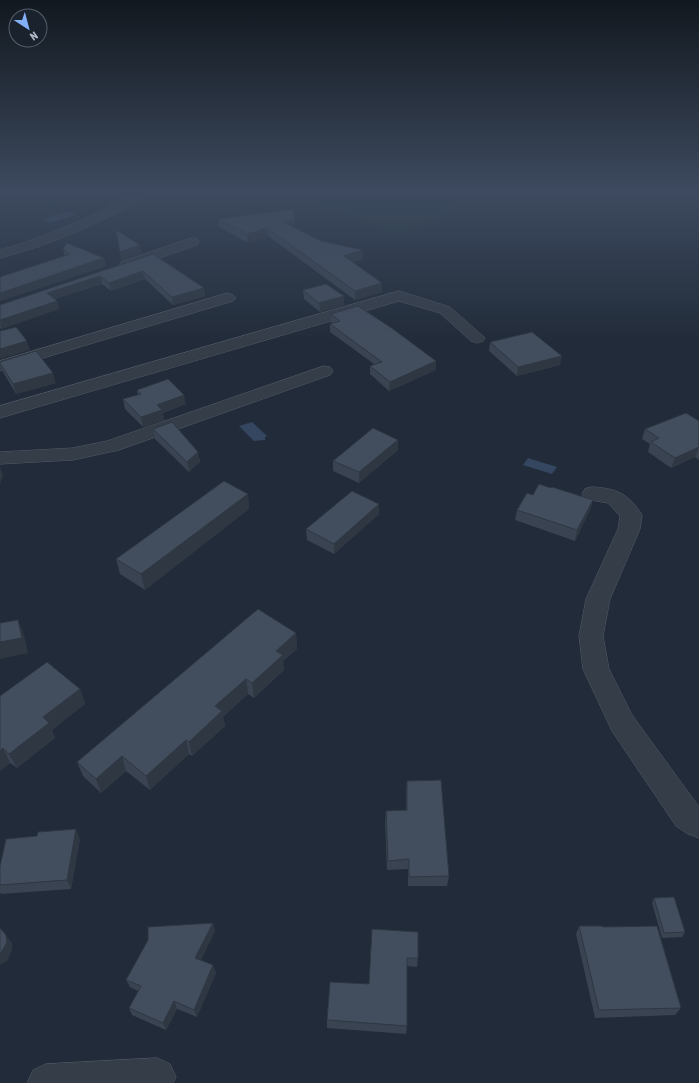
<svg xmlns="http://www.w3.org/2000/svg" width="699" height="1083" font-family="'Asap Condensed',sans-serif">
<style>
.green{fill:#23373a}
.water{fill:#354660}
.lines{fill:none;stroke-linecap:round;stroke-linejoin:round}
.minor-casing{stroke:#525b67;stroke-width:1}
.minor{fill:#353d49;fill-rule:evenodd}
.wall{fill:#394351}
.shaded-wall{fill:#2e3742}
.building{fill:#424e5e;stroke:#2e3742}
</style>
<rect width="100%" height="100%" fill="#212b39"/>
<path class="green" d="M0 191H437L459 209 400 235 330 209 218 195 107 192 83 202 50 208 29 198 0 199Z
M582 191H628L611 197Z"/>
<path class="water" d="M68 211 76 215 50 223 43 219Z
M252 422 267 436 265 437V440L254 441 239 426Z
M528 458 557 467 552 474 523 465Z"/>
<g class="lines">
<defs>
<path id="minor" d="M141 191H155L153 194C104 221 55 244 0 258V250C50 236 95 215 141 191Z
M192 238 197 239 199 242 197 245 131 268 126 269 121 268 119 265 121 262Z
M399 291 450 307 485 338 483 341 477 343 471 341 440 313 399 301 0 418V406Z
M228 293 233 295 236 298 233 301 0 371V361Z
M324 366 330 367 333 371 330 375 119 450 73 460 0 464V452L73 448 107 441Z
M592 487C616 488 629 494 642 515L640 529 610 599 603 636 609 669 632 715 699 807V838L688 834 676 826 612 731 583 669 579 636 586 599 618 529 620 516 608 503 585 499 582 494 585 489Z
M157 1058 170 1064 176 1077 173 1083H27L33 1070 46 1064Z"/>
</defs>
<use href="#minor" class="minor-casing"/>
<use href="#minor" class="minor"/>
</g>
<path class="wall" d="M219 219 295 227 293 228 321 241 363 259 353 262 382 292 355 300 268 236 248 243 219 227Z
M63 249 104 258 106 266 0 301V277L65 256Z
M153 254 204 288 205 296 173 305 145 279 111 291 102 284 55 299 57 301 59 309 1 329 0 328V305Z
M303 290 344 296V305L320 312 304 299Z
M331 314 436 361V370L389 391 370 374V366L374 364 330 332V324L332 323 331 322Z
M490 342 560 365 517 376 489 351Z
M0 362 56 383 16 394 3 372 0 364Z
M137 390 186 404 163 413 164 420 143 427 125 409 123 399 138 395Z
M699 421V460L695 457 671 468 648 452 650 444 642 439 645 429Z
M153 429 198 452 200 462 189 472 155 439Z
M398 450 359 483 333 471V461Z
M248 494 249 509 145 590 120 574 116 559Z
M533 495 593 500 590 510 575 541 515 520 517 510Z
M379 504V514L334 554 307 540 306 529Z
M296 633 297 649 283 661 284 670 254 698 248 694 223 717 225 726 192 756 189 754 150 790 126 771 101 793 83 776 77 762Z
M80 689 85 704 52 730 55 738 17 768 10 763 0 771V696Z
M407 781 449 876 447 886H408V869L387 870 385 821 386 811 406 810V791Z
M37 836 80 839 71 889 1 894 0 892V866Z
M654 898 685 932 682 937 662 938 652 903Z
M213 923 215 931 201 960 213 965 216 973 197 1017 177 1009 166 1030 132 1015 129 1008 138 991 130 987 126 980Z
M579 926 603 927 681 1008 675 1015 595 1018 576 934Z
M372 929 418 958 417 967 407 966V1026L406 1034 327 1028V1020L369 984Z"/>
<path class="shaded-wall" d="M295 219V227L284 231 283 222Z
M267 228 268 236 248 243 247 234Z
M140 245 142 253 121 260 120 252Z
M363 250V259L344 264V256Z
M104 258 106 266 0 301V293Z
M143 271 145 279 111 291 109 283Z
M100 276 102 284 49 301 47 293Z
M382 283V292L355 300V291Z
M204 288 205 296 173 305 172 297Z
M344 296V305L320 312 319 303Z
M57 301 59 309 1 329 0 320Z
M27 341 30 350 0 359V349Z
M562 356 560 365 517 376 518 367Z
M436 361V370L389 391 390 382Z
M53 373 56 383 16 394 13 384Z
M184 395 186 404 163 413 164 420 143 427 141 417 157 405Z
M398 440V450L359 483V472Z
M699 447 695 457 671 468 675 458Z
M198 452 200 462 189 472 187 462Z
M0 466 3 475 0 485Z
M248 494 249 509 145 590 141 574Z
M593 500 590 510 575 541 577 530Z
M379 504V514L334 554V544Z
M18 620 24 635 28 653 0 659V642Z
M296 633 297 649 283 661 284 670 254 698 252 683 276 651Z
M246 679 248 694 223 717 225 726 192 756 189 742 215 706Z
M80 689 85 704 52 730 55 738 17 768 9 754 43 717Z
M186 740 189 754 150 790 146 776Z
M3 748 10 763 0 771V751Z
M122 756 126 771 101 793 96 779Z
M76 829 80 839 71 889 67 880Z
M213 923 215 931 198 966 195 958Z
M6 935 12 943V950L7 961 0 965V953Z
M213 965 216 973 197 1017 194 1010Z
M174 1001 177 1009 166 1030 163 1023Z"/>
<path class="building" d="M293 209 295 219 283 222 321 241 363 250 344 256 382 283 355 291 267 228 247 234 219 219Z
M116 230 140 245 120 252Z
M67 243 104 258 0 293V277L70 254 63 249Z
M153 254 204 288 172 297 143 271 109 283 100 276 47 293 57 301 0 320V305Z
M326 284 344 296 319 303 303 290Z
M358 306 393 329 436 361 390 382 370 366 382 362 330 324 340 321 331 314Z
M16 327 27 341 0 349V331Z
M532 332 562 356 518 367 490 342Z
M36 351 53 373 13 384 0 363V362Z
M168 379 184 395 157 405 162 410 141 417 123 399 141 394 137 390Z
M686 413 699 421V447L675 458 651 442 659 438 645 429Z
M172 422 198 452 187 462 153 429Z
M373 428 398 440 359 472 333 461Z
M224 481 248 494 141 574 116 559Z
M539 484 551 488 552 487 593 500 577 530 517 510 527 493 533 495Z
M352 491 379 504 334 544 306 529Z
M258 609 296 633 276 651 283 655 252 683 246 679 215 706 222 711 189 742 186 740 146 776 122 756 96 779 77 762Z
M18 620 22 638 0 642V623Z
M47 662 80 689 43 717 49 723 9 754 3 748 0 751V696Z
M441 780 449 876 409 877V859L388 861 386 811 407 810V781Z
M76 829 67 880 0 885V866L6 839 37 836 38 832Z
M674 897 685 932 664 933 654 898Z
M213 923 195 958 213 965 194 1010 174 1001 163 1023 129 1008 141 986 126 980 148 940V927Z
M579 926H602L603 927 657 926 681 1008 599 1010Z
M0 928 6 935 7 942 1 953H0Z
M372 929 418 932V958H407V1026L327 1020 330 982 369 984Z"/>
<linearGradient id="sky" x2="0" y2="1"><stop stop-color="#12181f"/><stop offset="0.56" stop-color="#3d4a5f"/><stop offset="1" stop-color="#3d4a5f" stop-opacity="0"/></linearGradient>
<rect width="699" height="342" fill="url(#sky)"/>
<g transform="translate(28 28) rotate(144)"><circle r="19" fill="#1a222e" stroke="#565e6a"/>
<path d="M0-3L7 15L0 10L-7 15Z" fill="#82b0f7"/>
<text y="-6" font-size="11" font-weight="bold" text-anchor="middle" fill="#afb8c5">N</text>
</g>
</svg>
